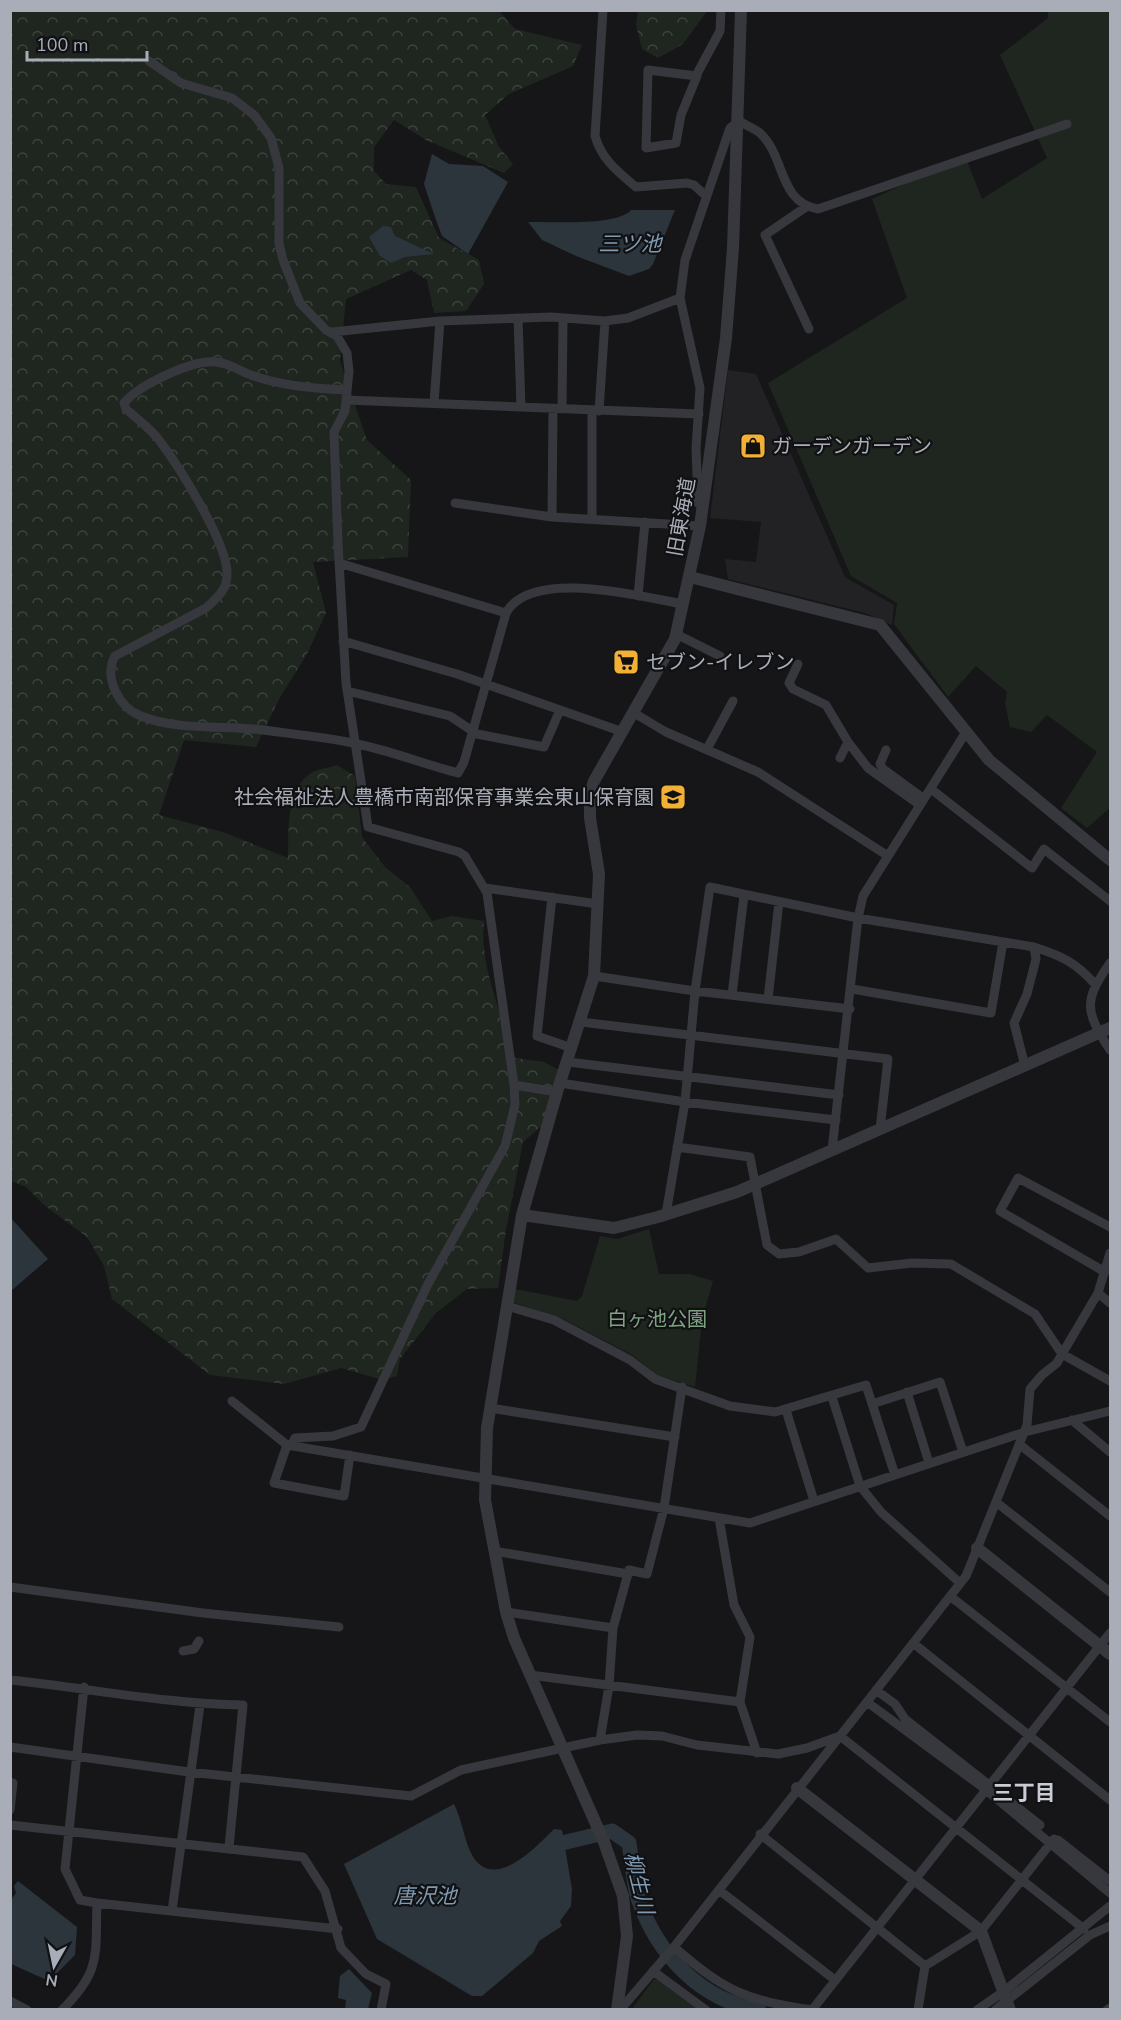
<svg xmlns="http://www.w3.org/2000/svg" width="1121" height="2020" font-family="'Nunito Sans','Noto Sans JP',sans-serif">
<style>
.built{fill:#222225}
.forest{fill:url(#forest-crowns)}
.park{fill:#1e261f}
.water{fill:#2c353c}
.lines{fill:none;stroke-linecap:round;stroke-linejoin:round}
.river{stroke:#2c353c;stroke-width:15}
.minor{stroke:#37383d;stroke-width:9}
.tertiary{stroke:#37383d;stroke-width:12}
.labels{text-anchor:middle;stroke-width:4.5;stroke-linejoin:round;paint-order:stroke}
.poi-label{font-size:20px;fill:#a8adb8;stroke:#111113;text-anchor:start}
.street-label{font-size:20px;fill:#a8adb8;stroke:#111113}
.park-label{font-size:20px;fill:#7fa381;stroke:#111113}
.water-label{font-size:21px;font-style:italic;fill:#7f9bb3;stroke:#111113}
.neighbourhood-label{font-size:21px;font-weight:bold;fill:#c9ccd4;stroke:#111113}
</style>
<defs>
<pattern id="forest-crowns" width="20" height="18" patternUnits="userSpaceOnUse" patternTransform="scale(1.5)"><rect width="20" height="18" fill="#1e261f"/><path d="M2 6a3 3 0 1 1 6 0M12 15a3 3 0 1 1 6 0" fill="none" stroke="#3c433d"/></pattern>
</defs>
<rect width="100%" height="100%" fill="#161618"/>
<path class="built" d="M728 370 756 374 845 577 894 605 892 625 865 613 728 579 725 559 756 562 761 522 710 518Z"/>
<path class="forest" d="M10 11H499L515 29 582 45 573 66 509 94 485 115 499 147 513 164 504 173 426 140 394 120 374 147V171L386 184 416 187 439 238 479 260 484 284 466 311 434 313 427 280 411 270 346 299 340 361 367 440 411 480 408 557 313 562 326 613 307 654 278 701 256 747 184 740 159 815 223 832 288 858C289 834 285 790 310 774 316 769 329 768 337 765L355 776 362 837 385 867 410 887 432 921 452 916 484 921C479 966 502 1015 515 1058L544 1062 559 1070 545 1123 523 1142 506 1230 498 1288 467 1289 436 1313 400 1359 397 1376 383 1380 341 1368 284 1384 210 1375 112 1299 104 1266 87 1237 44 1205 26 1187 11 1181Z
M638 11V10L707 11 683 44 658 58 642 49 636 25Z"/>
<path class="park" d="M1048 11H1110V808L1087 828 1061 808 1097 752 1047 715 1031 732 1010 727 1005 703 1007 692 976 666 948 697 894 624 897 603 851 576 768 383 907 298 872 199 965 156 982 199 1047 158 1000 55 1048 18Z
M649 1229 659 1274H690L713 1281 702 1319 695 1387 656 1375 634 1356 563 1319 512 1302 515 1289 577 1301 582 1296 600 1236 617 1239Z
M655 1978 698 2009 631 2010Z"/>
<path class="water" d="M432 154 449 164 483 166 508 182 468 254 442 236 435 217 424 184Z
M631 210H675L653 264 649 269 629 276 576 256 542 240 528 222C551 221 616 227 631 210Z
M383 226 391 227 395 236 434 254 405 257 391 263 380 256 369 237Z
M10 1217 48 1259 11 1291H10Z
M454 1804C462 1820 464 1839 471 1853 492 1895 537 1846 554 1829L562 1830 572 1889 571 1906 560 1921 562 1926 539 1941 533 1953 482 1996H472L377 1939 344 1864Z
M18 1881 77 1927 75 1955 49 1981 11 1964V1900L16 1893 14 1886Z
M349 1969 372 1993 368 2009H345L346 2000 338 1998 340 1976Z"/>
<g class="lines">
<path class="river" d="M547 1852 558 1844 612 1831 629 1843C632 1861 633 1882 638 1898 657 1954 700 2000 759 2010"/>
<path class="minor" d="M603 10 595 136C602 160 617 171 636 187L687 183 694 185 706 196
M149 61 181 83 232 98 254 115 271 138 279 168V243L283 260 300 303 326 330 337 336 347 353 349 371 345 411 334 432 338 543 346 683 368 827 459 852 465 856 487 893 514 1085 515 1105 505 1146 428 1284 361 1427 333 1436 295 1438 291 1446
M697 76 648 70 646 148 676 143 681 115 697 76 698 72 720 31 721 10
M806 207 765 235 809 329
M518 318 521 407
M332 332 440 321 551 317 605 321 628 318 680 298
M347 390C316 389 280 386 251 375 239 371 230 363 216 362 193 359 139 385 124 403L126 409C137 419 150 428 159 440 178 465 229 545 227 575 227 590 216 599 206 608L115 656C103 677 119 708 141 716 178 731 224 725 263 730 293 734 323 737 353 743 389 750 423 764 458 773L464 762 506 613C531 567 642 597 683 604
M346 400 699 414
M434 403 440 321
M562 409 563 320
M592 411V518
M599 411 605 321
M455 503 552 517 700 526
M703 508 698 503 696 448 700 388 680 298 685 260 730 128 739 121C745 125 754 128 760 133 786 157 778 202 818 209L1067 124
M552 517 553 409
M339 563 506 613
M638 596 645 522
M676 634 720 656
M343 641 457 674 623 732
M798 664 789 683 793 689 826 705 848 742 868 768 920 805
M347 691 450 716 477 734 544 747 560 710
M634 713 666 732 758 772 888 856
M707 749 733 701
M886 750 880 764 883 769 924 799
M840 758 848 742
M931 789 1032 868 1044 849 1110 901
M485 888 598 904
M552 897 537 1036 572 1048
M1034 947C1062 956 1075 962 1095 984
M1110 963C1083 1001 1085 1011 1110 1050
M594 976 695 991 850 1009
M852 989 991 1013 1003 942
M732 995 744 895
M768 999 779 902
M581 1022 888 1059 880 1129
M568 1062 839 1095
M560 1083 685 1102 836 1120
M514 1085 557 1092
M677 1147 750 1157 767 1245 779 1254 799 1252 836 1239 868 1268 912 1263 951 1264 1035 1314 1062 1354 1110 1381
M832 1150 858 918 863 896 966 732
M666 1214 685 1102 695 991 710 887 858 918 1034 947 1036 959 1027 994 1014 1023 1025 1066
M1105 1272 1000 1211 1018 1178 1110 1227
M1098 1293 1110 1303
M507 1306 554 1320 630 1360 655 1379 730 1406 775 1412 866 1385 895 1475
M907 1392 929 1463
M832 1397 860 1486 881 1512 960 1583
M232 1401 287 1445 750 1523 1025 1432 1110 1411
M872 1404 940 1382 963 1452
M490 1408 675 1437
M786 1410 814 1501
M1072 1420 1110 1452
M1019 1444 1110 1516
M287 1445 274 1483 344 1496 350 1455
M996 1502 1110 1592
M719 1518 734 1605 750 1637 740 1702 757 1753
M494 1551 628 1574
M10 1587 203 1613 339 1627
M950 1596 1110 1722
M506 1612 613 1628
M913 1643 1110 1800
M183 1651 194 1649 199 1641
M530 1675 740 1702
M10 1680C88 1688 166 1704 243 1705L229 1847
M84 1687 65 1869 80 1900 97 1903
M876 1690 895 1704 905 1719 1040 1825
M867 1702 985 1789 1110 1893
M600 1740 609 1686 613 1628 629 1570 647 1574 664 1508 682 1387
M10 1747 189 1772 411 1796 461 1770 600 1740 637 1735 662 1736 697 1745 778 1754 807 1748 840 1736 1084 1929
M10 1783H13L10 1810
M10 1825 303 1857 325 1891 341 1948 366 1974 386 1984 381 2010
M760 1834 925 1966 918 2010
M1058 1840 1110 1881
M719 1890 835 1980
M172 1911 200 1705
M674 1947C726 1992 745 2000 813 2010
M925 1966 981 1931 1054 1839
M653 1971 706 2010
M10 2001 27 2010
M62 2010C102 1970 95 1956 97 1903L338 1929
M620 2010 674 1947 966 1576 1027 1425 1030 1389 1042 1375 1057 1363 1062 1354 1098 1293 1110 1253
M812 2010 1110 1633
M977 2010 1003 1992 1110 1906
M995 2010 1090 1935 1110 1926
M1107 2010 1110 2008"/>
<path class="tertiary" d="M690 577 880 625 989 760 1110 860
M522 1215 614 1228 658 1217 737 1192 1110 1028
M977 1548 1110 1654
M797 1788 981 1931 1010 2010
M617 2010 627 1936 623 1896 604 1842 514 1638 506 1612 485 1500 487 1428 522 1215 557 1092 594 976 599 874 590 818V794L594 781 675 639 700 526 726 338 733 248 741 10"/>
</g>
<defs>
<symbol id="shop-square" viewBox="-11 -11 22 22"><rect x="-9" y="-9" width="18" height="18" rx="4" fill="#f2b134" stroke="#111113"/><path d="M-5-2.5h2.3a2.7 3.5 0 0 1 5.4 0H5L5.5 6h-11ZM-1.5-2.5h3a1.5 2.3 0 0 0-3 0Z" fill="#111"/></symbol>
<symbol id="supermarket-square" viewBox="-11 -11 22 22"><rect x="-9" y="-9" width="18" height="18" rx="4" fill="#f2b134" stroke="#111113"/><path d="M-6-5.5h2.5l.6 2H6L4.5 2H-2.5L-4.4-4H-6ZM-1.5 3.2a1.3 1.3 0 1 0 .1 0ZM3 3.2a1.3 1.3 0 1 0 .1 0Z" fill="#111"/></symbol>
<symbol id="school-square" viewBox="-11 -11 22 22"><rect x="-9" y="-9" width="18" height="18" rx="4" fill="#f2b134" stroke="#111113"/><path d="M0-5L7-2L0 1L-7-2ZM-4 1L0 2.5L4 1V4Q0 6-4 4Z" fill="#111"/></symbol>
</defs>
<g fill-rule="evenodd">
<use href="#shop-square" x="738" y="431" width="30" height="30"/>
<use href="#supermarket-square" x="611" y="647" width="30" height="30"/>
<use href="#school-square" x="658" y="782" width="30" height="30"/>
</g>
<g class="labels">
<g class="poi-label">
<text x="772" y="453">ガーデンガーデン</text>
<text x="646" y="669">セブン-イレブン</text>
<text x="654" y="804" text-anchor="end">社会福祉法人豊橋市南部保育事業会東山保育園</text>
</g>
<g class="street-label">
<text transform="translate(681 517) rotate(-80)" y="7">旧東海道</text>
</g>
<g class="park-label">
<text x="657" y="1326">白ヶ池公園</text>
</g>
<g class="water-label">
<text x="630" y="251">三ツ池</text>
<text transform="translate(639 1883) rotate(76)" y="7">柳生川</text>
<text x="425" y="1903">唐沢池</text>
</g>
<g class="neighbourhood-label">
<text x="1024" y="1800">三丁目</text>
</g>
</g>
<rect width="1121" height="2020" fill="none" stroke="#a8adb8" stroke-width="24"/>
<g transform="translate(54 1966) rotate(189)" stroke="#111113" stroke-width="4.5" paint-order="stroke">
<path d="M0-4.5L10 22L0 15L-10 22Z" fill="#a8adb8"/>
<text y="-9" font-size="16" font-weight="bold" text-anchor="middle" fill="#a8adb8">N</text>
</g>
<path d="M27 51v9h120v-9" fill="none" stroke="#a8adb8" stroke-width="3"/>
<text x="36" y="51" font-size="18" fill="#a8adb8" stroke="#111113" stroke-width="4.5" paint-order="stroke">100 m</text>
</svg>
